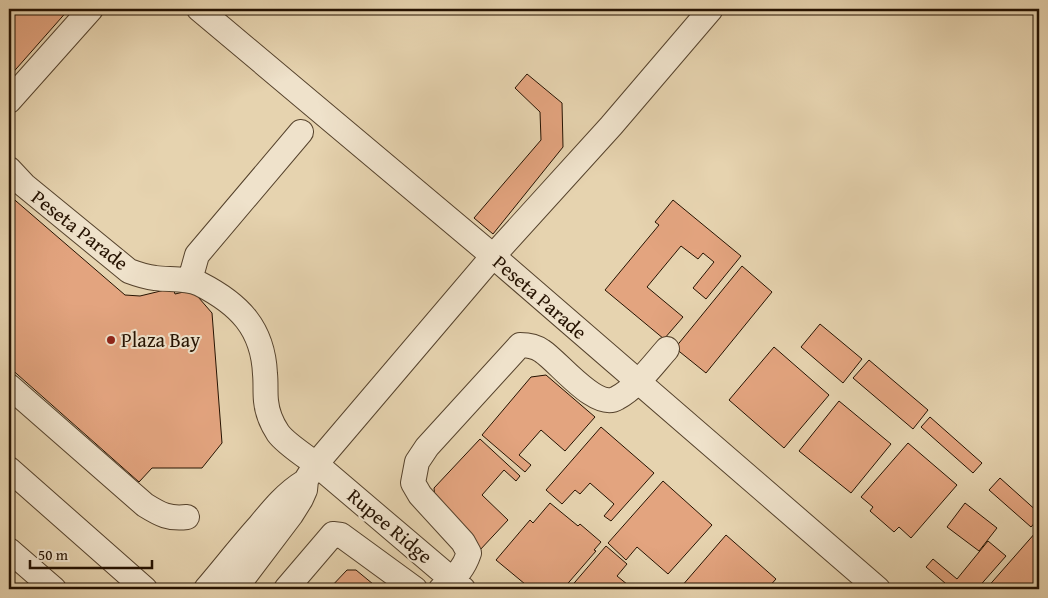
<svg xmlns="http://www.w3.org/2000/svg" width="1048" height="598" font-family="'Gentium Book Plus',serif">
<style>
.building{fill:#e3a47f;stroke:#251201}
.lines{fill:none;stroke-linecap:round;stroke-linejoin:round}
.minor-casing{stroke:#55422c;stroke-width:26}
.minor{stroke:#efe2cb;stroke-width:24}
.poi-dot{fill:#8f2418;stroke:#efe2cb;stroke-width:2}
.labels{text-anchor:middle;stroke-width:4;stroke-linejoin:round;paint-order:stroke}
.street-label{font-size:20px;fill:#251201;stroke:#efe2cb}
.poi-label{font-size:20px;fill:#251201;stroke:#efe2cb;text-anchor:start}
</style>
<rect width="100%" height="100%" fill="#e6d3af"/>
<filter id="stains"><feTurbulence type="fractalNoise" baseFrequency=".004" numOctaves="4"/><feColorMatrix values="0 0 0 0 .2 0 0 0 0 .09 0 0 0 0 .02 0 0 0 .5 -.17"/></filter>
<radialGradient id="worn" r=".72"><stop offset=".6" stop-color="#630" stop-opacity="0"/><stop offset="1" stop-color="#630" stop-opacity=".3"/></radialGradient>
<path class="building" d="M9 9H69L9 77Z
M527 74 562 103 563 147 493 234 474 218 541 140 540 112 515 88Z
M9 195 125 295 140 296 173 288 175 294 192 290 212 313 222 443 202 468H152L139 482 9 367Z
M673 200 741 256 706 299 693 288 714 262 703 253 698 259 681 246 647 287 683 317 664 339 605 290 659 225 655 222Z
M742 266 772 292 706 373 675 348Z
M820 324 862 359 843 383 801 347Z
M774 347 829 395 784 448 729 400Z
M869 360 928 410 913 429 853 378Z
M546 375 595 417 565 451 541 430 519 455 531 465 525 472 482 435 531 377Z
M839 401 891 444 851 493 799 451Z
M930 417 982 463 973 473 921 427Z
M601 427 654 473 611 521 604 516 614 504 590 483 580 494 575 490 562 504 546 490Z
M480 439 520 476 516 481 504 470 482 495 508 520 479 551 436 509 434 488Z
M908 443 957 485 911 538 899 527 894 532 870 511 873 507 861 497Z
M1000 478 1039 513V518L1031 527 989 490Z
M663 481 712 525 668 574 637 547 626 560 608 543Z
M550 503 578 526 580 524 601 542 594 550 596 551 563 589H531L496 560 530 520 533 523Z
M965 503 997 528 979 551 947 527Z
M1036 532 1039 535V586L1037 589H986Z
M726 535 776 579 767 589H683L681 587Z
M988 541 1006 556 977 589H952L926 567 933 559 957 579Z
M606 546 627 564 617 576 633 589H569Z
M347 570H356L379 589H329Z"/>
<g class="lines">
<defs>
<path id="minor" d="M199 9 493 256 878 589
M9 101 91 9
M9 169 24 185 129 271C137 274 146 277 155 278 169 280 186 277 200 284 239 304 263 328 265 374 266 383 265 392 266 401 267 411 272 424 278 433 285 443 305 456 316 464L463 589
M190 280 197 255 301 132
M9 386 145 505C161 515 169 519 187 517
M9 469 145 589
M9 550 54 589
M206 589C224 568 241 546 259 526 273 509 286 493 304 482
M235 589 291 515 301 499 305 490 306 480 316 464 493 256 611 126 711 9
M286 589 333 534 341 535 415 589
M441 589C454 580 464 568 469 553L463 542 420 495 413 483 417 462 427 447 520 345C527 345 535 346 542 351 559 362 596 411 617 398 636 388 653 365 667 349"/>
</defs>
<use href="#minor" class="minor-casing"/>
<use href="#minor" class="minor"/>
</g>
<circle class="poi-dot" cx="111" cy="340" r="5"/>
<g class="labels">
<g class="street-label">
<text transform="translate(80 230) rotate(38)" y="7">Peseta Parade</text>
<text transform="translate(540 297) rotate(41)" y="7">Peseta Parade</text>
<text transform="translate(390 526) rotate(40)" y="7">Rupee Ridge</text>
</g>
<g class="poi-label">
<text x="121" y="347">Plaza Bay</text>
</g>
</g>
<rect width="1048" height="598" fill="none" stroke="#e6d3af" stroke-width="30"/>
<rect x="10" y="10" width="1028" height="578" fill="none" stroke="#251201" stroke-width="2.5"/>
<rect x="15" y="15" width="1018" height="568" fill="none" stroke="#251201"/>
<path d="M30 560v8h122v-8" fill="none" stroke="#251201" stroke-width="2.5"/>
<text x="38" y="560" font-size="15" fill="#251201" stroke="#efe2cb" stroke-width="4" paint-order="stroke">50 m</text>
<rect width="100%" height="100%" filter="url(#stains)"/>
<rect width="100%" height="100%" fill="url(#worn)"/>
</svg>
